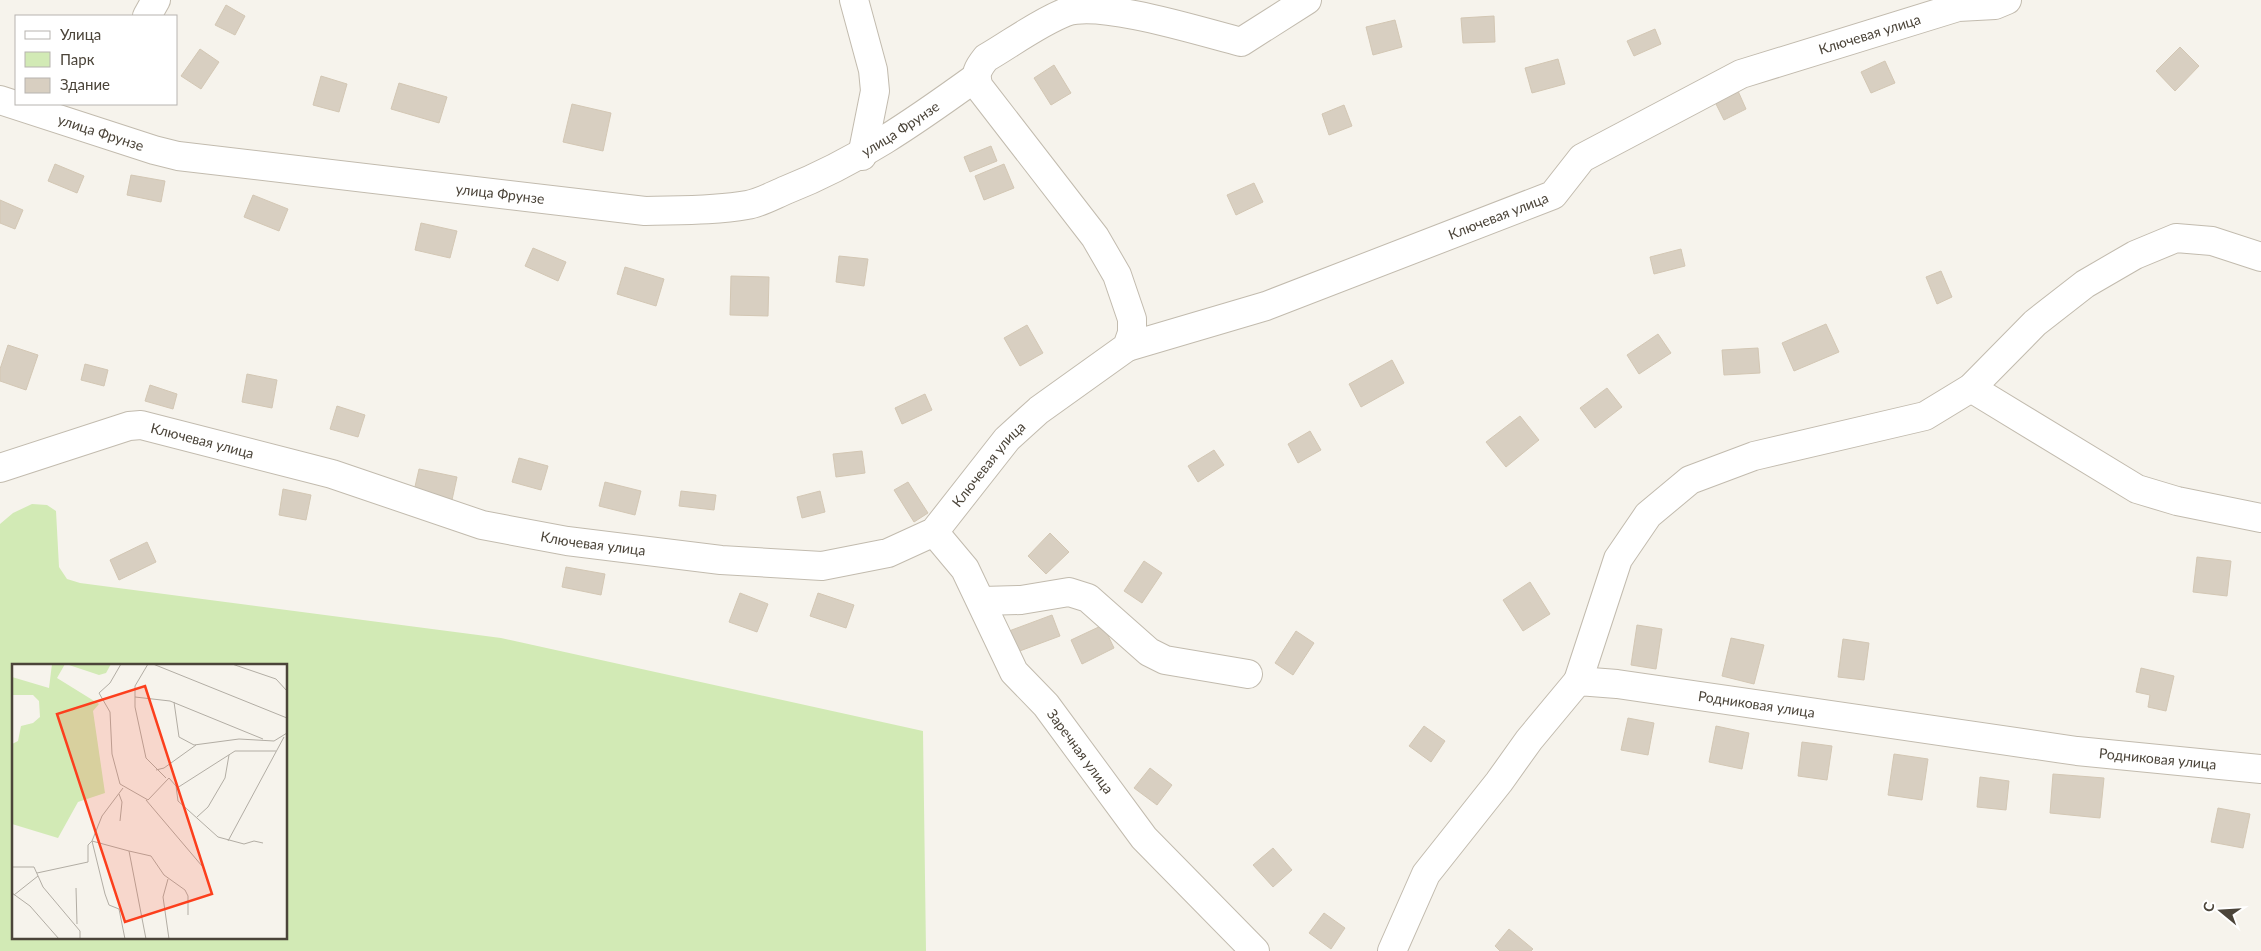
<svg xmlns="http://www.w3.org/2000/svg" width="2261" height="951" font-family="Lato,sans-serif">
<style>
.green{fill:#d2eab5;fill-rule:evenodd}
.building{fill:#d8cfc1;stroke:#d3c7b4}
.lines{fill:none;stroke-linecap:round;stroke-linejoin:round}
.minor-casing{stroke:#c2bbae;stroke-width:30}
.minor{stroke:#fff;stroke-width:28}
.labels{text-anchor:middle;stroke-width:4;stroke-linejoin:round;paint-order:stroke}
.street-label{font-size:14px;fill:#4b4439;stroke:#fff}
.inset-road{fill:none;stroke:#b2ada4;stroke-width:1}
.view{fill:#fc3f1d;fill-opacity:0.15;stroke:#fc3f1d;stroke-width:2.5}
.inset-edge{fill:none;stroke:#4b4439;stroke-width:2.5}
</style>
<rect width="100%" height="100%" fill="#f6f3ec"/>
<path class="green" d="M32 504 47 505 56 511 59 567 67 579 80 583 501 638 923 731 926 951H0V524L13 513ZM14 665H286V937H14Z"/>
<path class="building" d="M226 5 245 16 235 35 215 25Z
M1494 16 1495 42 1463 43 1461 18Z
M1395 20 1402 47 1373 55 1366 27Z
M1655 29 1661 44 1634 56 1627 41Z
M2180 47 2199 66 2175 91 2156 71Z
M200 49 219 62 201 89 181 76Z
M1558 59 1565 84 1532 93 1525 68Z
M1885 61 1895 83 1871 93 1861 72Z
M1054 65 1071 93 1051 105 1034 78Z
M321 76 347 84 339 112 313 105Z
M399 83 447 97 439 123 391 109Z
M1738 91 1746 109 1724 120 1715 102Z
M572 104 611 113 603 151 563 142Z
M1344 105 1352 126 1329 135 1322 114Z
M991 146 997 161 970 172 964 157Z
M55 164 84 176 77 193 48 181Z
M1004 164 1014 188 984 200 975 176Z
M131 175 165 181 161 202 127 195Z
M1254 183 1263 202 1236 215 1227 195Z
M253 195 288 209 279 231 244 217Z
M0 200 23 210 15 229 0 223Z
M421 223 457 231 450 258 415 250Z
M533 248 566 262 558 281 525 266Z
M1681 249 1685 266 1654 274 1650 257Z
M839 256 868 259 864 286 836 282Z
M625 267 664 279 656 306 617 294Z
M1941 271 1952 297 1937 304 1926 277Z
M731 276 769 277 768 316 730 315Z
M1826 324 1839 352 1794 371 1782 343Z
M1027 325 1043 353 1020 366 1004 338Z
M1658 334 1671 353 1639 374 1627 355Z
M8 345 38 355 26 390 0 381V369Z
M1758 348 1760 373 1724 375 1722 350Z
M1392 360 1404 383 1361 407 1349 384Z
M85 364 108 370 104 386 81 380Z
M247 374 277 380 272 408 242 402Z
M150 385 177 394 173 409 145 401Z
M1607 388 1622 407 1595 428 1580 408Z
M925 394 932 410 902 424 895 408Z
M337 406 365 415 358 437 330 429Z
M1520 416 1539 440 1506 467 1486 442Z
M1310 431 1321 450 1298 463 1288 444Z
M1214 450 1224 465 1198 482 1188 466Z
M862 451 865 473 836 477 833 454Z
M519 458 548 466 541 490 512 482Z
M419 469 457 477 452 500 414 491Z
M605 482 641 491 635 515 599 506Z
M908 482 928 513 914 522 894 490Z
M283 489 311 495 306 520 279 515Z
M681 491 716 495 714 510 679 506Z
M820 491 825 512 802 518 797 497Z
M1050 533 1069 552 1046 574 1028 556Z
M147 542 156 562 119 580 110 560Z
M2197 557 2231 561 2227 596 2193 592Z
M1144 561 1162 573 1142 603 1124 591Z
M566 567 605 574 601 595 562 587Z
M1530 582 1550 614 1523 631 1503 600Z
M740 593 768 604 757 632 729 622Z
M818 593 854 605 846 628 810 616Z
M1052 615 1060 636 1017 652 1009 631Z
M1103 625 1114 648 1082 664 1071 640Z
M1637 625 1662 629 1656 669 1631 665Z
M1296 631 1314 643 1293 675 1275 663Z
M1731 638 1764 645 1754 684 1722 676Z
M1843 639 1869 643 1864 680 1838 677Z
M2141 668 2174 676 2166 711 2148 707 2150 695 2136 692Z
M1628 718 1654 723 1648 755 1621 750Z
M1424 726 1445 741 1431 762 1409 746Z
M1716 726 1749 733 1742 769 1709 762Z
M1802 742 1832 746 1827 780 1798 776Z
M1894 754 1928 759 1922 800 1888 795Z
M1150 768 1172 785 1157 805 1134 788Z
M2053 774 2104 778 2100 818 2050 813Z
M1980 777 2009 781 2006 810 1977 807Z
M2218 808 2250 814 2243 848 2211 842Z
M1273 848 1292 870 1273 887 1253 865Z
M1324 913 1345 928 1331 949 1309 933Z
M1509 929 1533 949 1531 951H1500L1495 946Z"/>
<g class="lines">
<defs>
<g id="minor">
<path d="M854 0 873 70 875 91 862 156"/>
<path d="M147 16 156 0"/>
<path id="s1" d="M0 100 154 150 178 156 645 211C679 210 714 211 747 205 760 203 774 195 786 190 857 162 914 122 975 78"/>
<path id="s2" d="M1127 347 1266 306 1553 195 1582 158 1741 74 1958 7 1995 5 2007 0"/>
<path d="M1971 388 2137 489 2177 501 2261 518"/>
<path id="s3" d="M0 468 129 426 141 425 332 474 482 525 567 541 721 560 822 566 888 553 934 532 1007 439 1039 410 1127 347 1132 333V319L1117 275 1095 237 979 87C974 74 978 68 986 58 1012 43 1038 23 1066 12 1101 0 1202 32 1241 42L1307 0"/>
<path id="s4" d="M934 532 965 569 1014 672 1046 705 1144 838 1255 951"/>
<path d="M982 601 1021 600 1069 592 1088 598 1149 652 1165 660 1248 674"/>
<path d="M1578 681 1618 559 1648 515 1690 480 1754 456 1925 416 1971 388 2035 323 2085 284 2135 255 2176 238 2212 241 2261 257"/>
<path id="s5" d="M1392 951 1426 874 1499 782 1529 740 1578 681 1617 684 2077 751 2261 769"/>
</g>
</defs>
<use href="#minor" class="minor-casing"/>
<use href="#minor" class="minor"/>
</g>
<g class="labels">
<g class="street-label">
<text dy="5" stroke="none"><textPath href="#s2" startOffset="814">Ключевая улица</textPath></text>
<text dy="5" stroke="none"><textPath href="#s1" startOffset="931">улица Фрунзе</textPath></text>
<text dy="5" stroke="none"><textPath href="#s1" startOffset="106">улица Фрунзе</textPath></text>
<text dy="5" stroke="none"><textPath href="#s1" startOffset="511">улица Фрунзе</textPath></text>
<text dy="5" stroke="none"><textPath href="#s2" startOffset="394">Ключевая улица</textPath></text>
<text dy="5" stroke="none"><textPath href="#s3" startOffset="211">Ключевая улица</textPath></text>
<text dy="5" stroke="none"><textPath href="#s3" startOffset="1051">Ключевая улица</textPath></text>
<text dy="5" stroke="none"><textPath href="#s3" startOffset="616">Ключевая улица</textPath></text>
<text dy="5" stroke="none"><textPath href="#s5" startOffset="510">Родниковая улица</textPath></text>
<text dy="5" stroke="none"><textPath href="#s4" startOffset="266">Заречная улица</textPath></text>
<text dy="5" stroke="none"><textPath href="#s5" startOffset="915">Родниковая улица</textPath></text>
</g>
</g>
<g transform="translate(12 664)">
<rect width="275" height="275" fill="#f6f3ec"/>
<path d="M40 0H53L45 14 87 40 81 47 93 129 66 138 46 174 0 160V80L6 77 9 62 21 59 28 53 27 37 21 31H0V13L37 24ZM54 0H99L94 9 87 11Z" fill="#d2eab5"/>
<path class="inset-road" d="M109 0 98 19 87 29 98 48 100 90 108 120 136 136 157 114 164 122 166 137 206 173 232 180 242 177 251 179M136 0 123 22V43L134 94 154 114M141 0 275 54M220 0 264 15 275 27M123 33 158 37 251 75M162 38 167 73 182 81 227 75 262 77 275 69M144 106 152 104 184 81M111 124 90 152 80 177 93 230 97 241 107 245 113 275M165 124 223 87H264M107 130 110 138 108 157M134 136 190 202M185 153 196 143 213 114 217 91M80 177 117 187 134 275M216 177 272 73M117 187 139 192 152 211 173 226 176 232V251M0 203H22L31 223 68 267V275M25 209 76 198V181L80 177M156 215 151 233 157 275M64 224 65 260M0 229 18 242 47 275M2 231 26 212M231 275H248"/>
<path class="view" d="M133 22 200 230 113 258 45 50Z"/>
<rect width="275" height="275" class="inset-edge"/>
</g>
<rect x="15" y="15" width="162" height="90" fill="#ffffff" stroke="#b7b4b0"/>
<rect x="25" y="31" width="25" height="8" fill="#ffffff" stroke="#b7b4b0"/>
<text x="60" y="40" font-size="15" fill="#4b4439">Улица</text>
<rect x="25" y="52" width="25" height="15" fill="#d2eab5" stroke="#b7b4b0"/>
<text x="60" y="65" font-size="15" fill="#4b4439">Парк</text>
<rect x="25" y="78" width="25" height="15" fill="#d8cfc1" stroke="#b7b4b0"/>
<text x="60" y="90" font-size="15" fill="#4b4439">Здание</text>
<g transform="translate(2221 911) rotate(288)" stroke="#ffffff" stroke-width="4" paint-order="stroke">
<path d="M0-4L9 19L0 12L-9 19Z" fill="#4b4439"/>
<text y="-8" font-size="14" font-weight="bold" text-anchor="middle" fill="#4b4439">С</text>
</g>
</svg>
